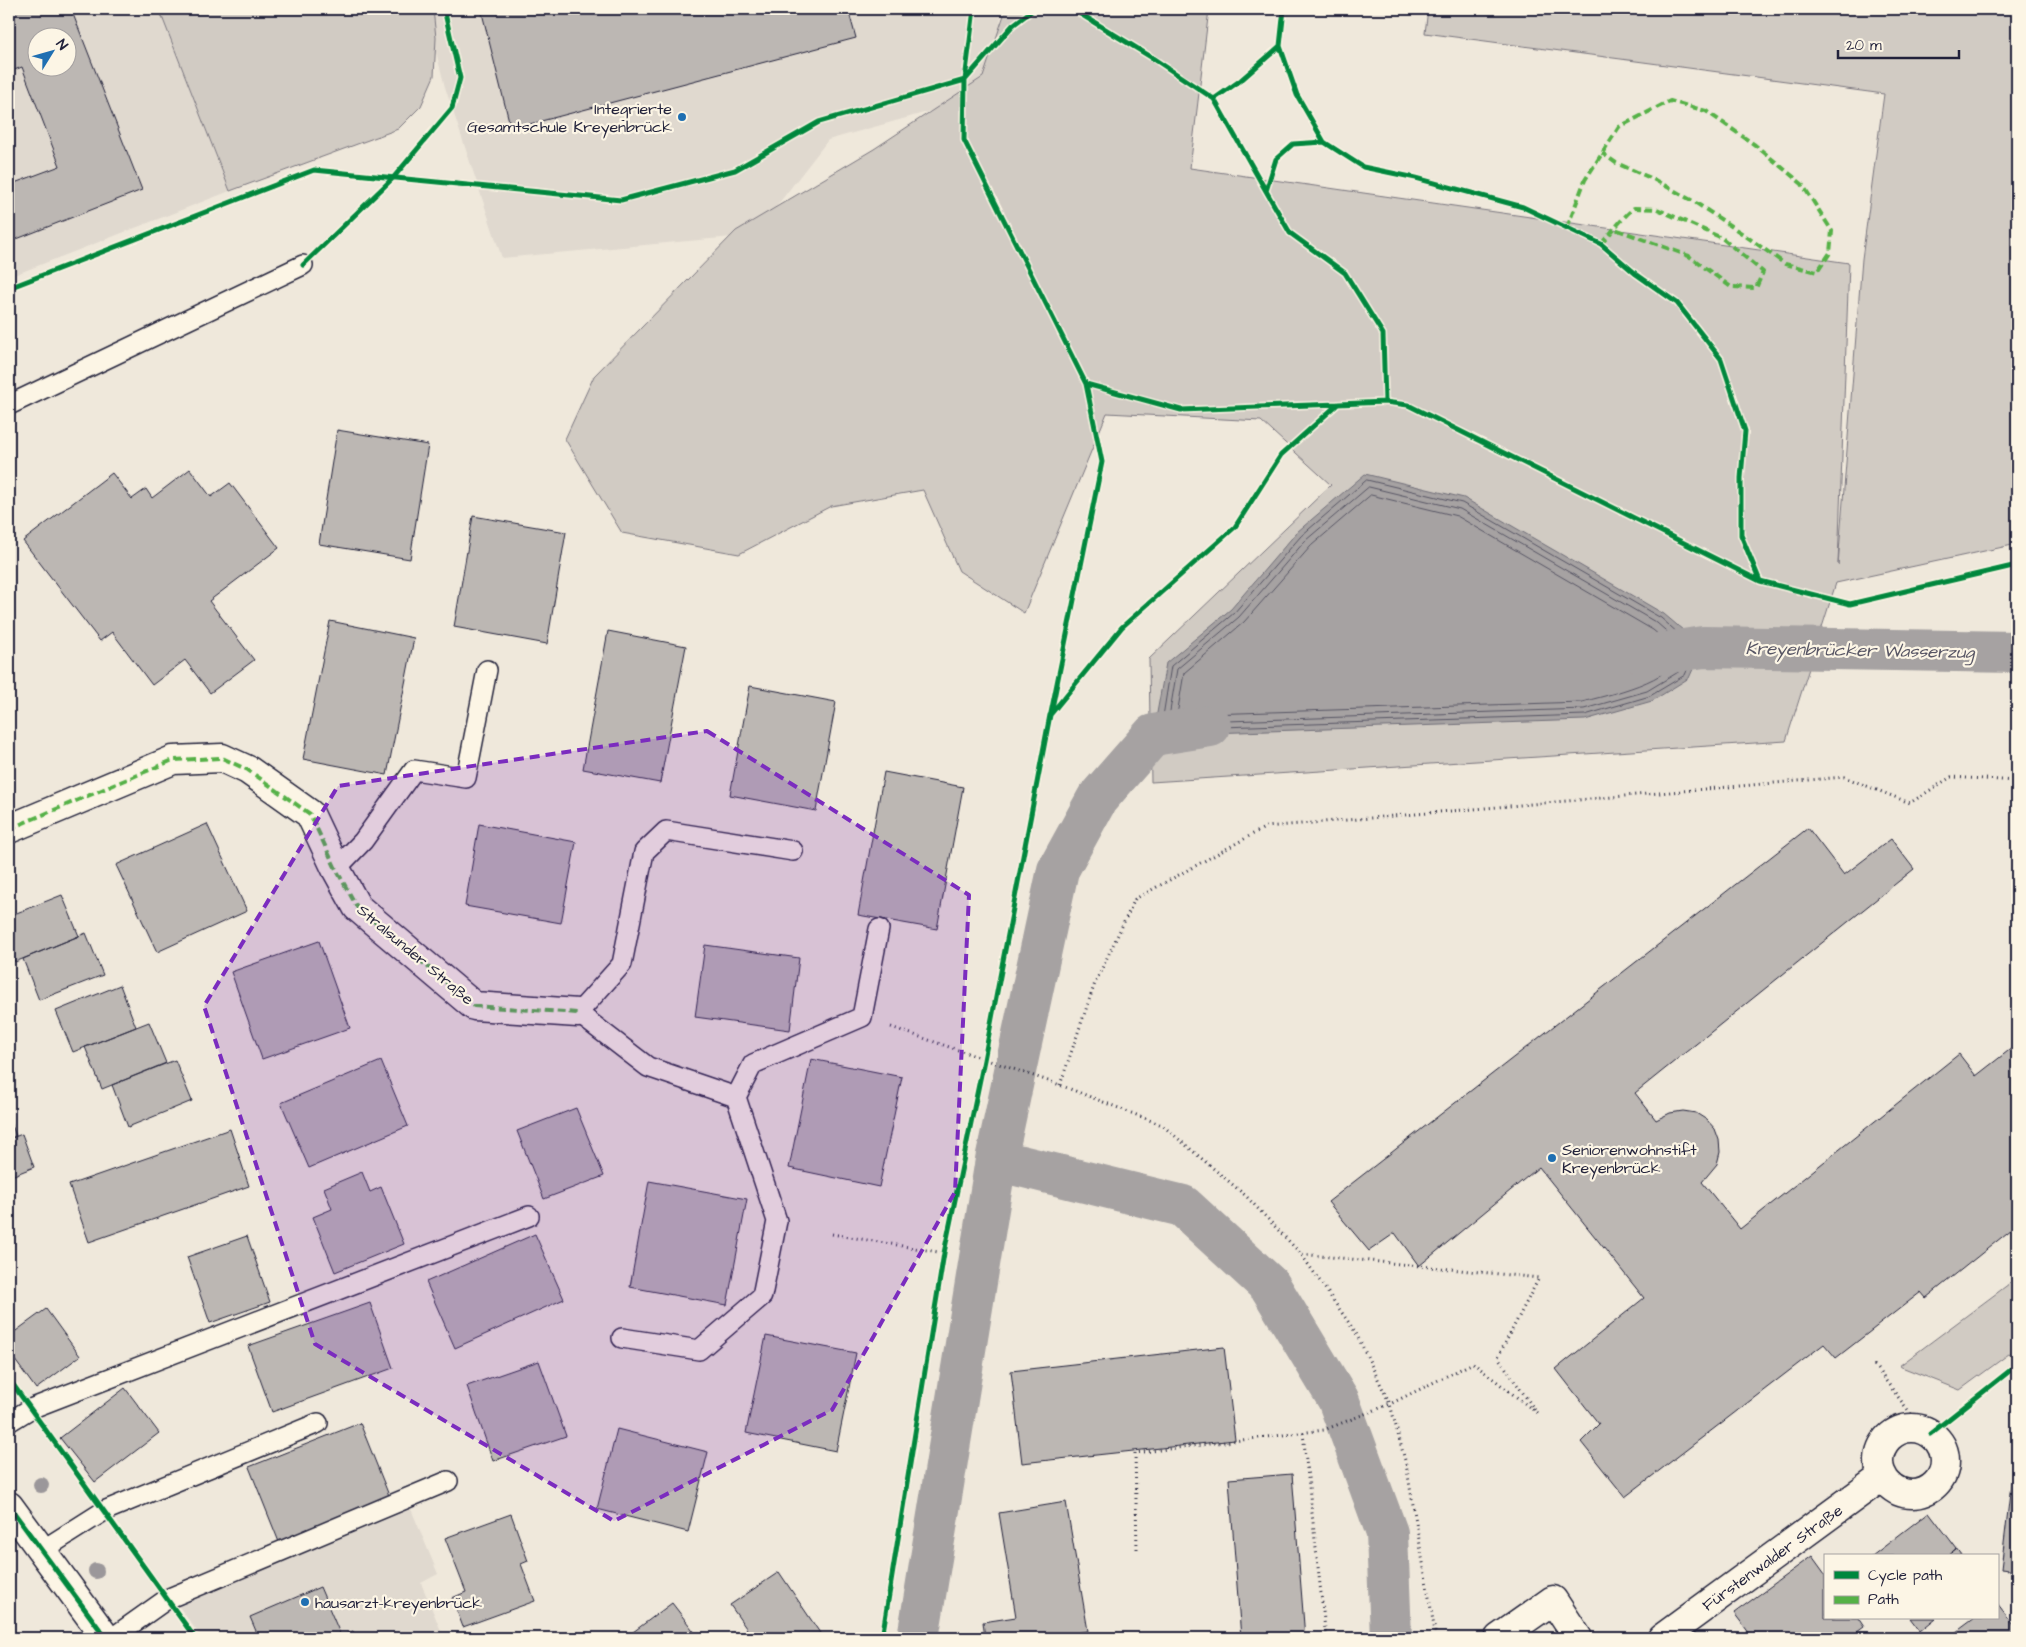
<svg xmlns="http://www.w3.org/2000/svg" width="2026" height="1647" font-family="'Architects Daughter',sans-serif">
<style>
.built{fill:#e0d9cf;fill-rule:evenodd}
.green{fill:#d1cbc3;stroke:#7a767f}
.water{fill:#a6a2a2;stroke:#716f79}
.lines{fill:none;stroke-linecap:round;stroke-linejoin:round}
.shore{stroke:#575564;stroke-width:1}
.canal{stroke:#a6a2a2;stroke-width:42}
.building{fill:#bcb7b3;stroke:#22223b;fill-rule:evenodd}
.lane-casing{stroke:#22223b;stroke-width:22}
.street-casing{stroke:#22223b;stroke-width:31}
.path{stroke:#22223b;stroke-width:3;stroke-dasharray:1 4;stroke-linecap:butt}
.lane{stroke:#fcf5e5;stroke-width:19}
.street{stroke:#fcf5e5;stroke-width:28}
.quiet{stroke:#55b146;stroke-width:4;stroke-dasharray:8 4;stroke-linecap:butt}
.cycleway-casing{stroke:#fcf5e5;stroke-width:8}
.cycleway{stroke:#00873e;stroke-width:5}
.tree{fill:#9b979a}
.marked{fill:#7b2cbf;fill-opacity:0.2;stroke:#7b2cbf;stroke-width:4;stroke-dasharray:10 6;stroke-linejoin:round}
.poi-dot{fill:#1f6fb2;stroke:#fcf5e5;stroke-width:2}
.labels{text-anchor:middle;stroke-width:4.5;stroke-linejoin:round;paint-order:stroke}
.poi-label{font-size:16px;fill:#22223b;stroke:#fcf5e5;text-anchor:start}
.street-label{font-size:16px;fill:#22223b;stroke:#fcf5e5}
.water-label{font-size:18px;font-style:italic;fill:#575564;stroke:#fcf5e5}
</style>
<rect width="100%" height="100%" fill="#efe8db"/>
<filter id="ink" filterUnits="userSpaceOnUse"><feTurbulence type="fractalNoise" baseFrequency=".02" numOctaves="2"/><feDisplacementMap in="SourceGraphic" scale="10" xChannelSelector="R" yChannelSelector="G"/><feConvolveMatrix kernelMatrix="1 2 1 2 8 2 1 2 1" color-interpolation-filters="sRGB"/></filter>
<g filter="url(#ink)">
<path class="built" d="M9 9H159L230 191 9 277ZM38 38H68V68H38Z
M425 9H1002L991 94 828 140 754 235 502 258 445 87Z
M411 1509 438 1574 421 1583 444 1638H202L175 1601Z"/>
<path class="green" d="M159 9H433L436 38 434 76 421 106 398 129 230 191Z
M1006 9H1209L1190 168 1849 263 1838 565 1862 259 1884 94 1425 33 1428 9H2017V544L1836 583 1786 741 1151 782 1149 659 1331 485 1261 421 1107 413 1024 613 959 571 923 490 831 506 739 554 622 533 565 439 594 376 736 231 874 149 983 77Z
M2017 1278V1348L1960 1390 1899 1366Z"/>
<path class="water" d="M1365 474 1464 498 1664 614 1703 647 1689 678 1652 701 1585 720 1153 735 1166 663 1231 609 1297 532Z"/>
<g class="lines">
<path class="shore" d="M1367 480 1462 503 1661 618 1696 649 1685 675 1650 696 1585 715 1161 729 1171 666 1234 613 1301 536Z
M1369 487 1460 509 1657 623 1688 650 1680 671 1647 691 1584 709 1168 723 1177 669 1239 617 1305 541Z
M1371 495 1457 516 1653 630 1679 652C1676 681 1607 695 1582 702L1177 715 1184 673 1244 622 1311 546Z"/>
<path class="canal" d="M1646 656 1703 647 2017 652
M996 1160 1183 1206 1270 1286 1338 1399 1387 1533 1391 1638
M918 1638 996 1160 1058 870 1097 799 1153 735 1210 726"/>
</g>
<path class="building" d="M9 9H71L142 190 9 242V185L60 166 22 67 9 72ZM38 38H68V68H38Z
M481 9H848L856 38 511 129Z
M337 430 428 445 410 559 319 544Z
M190 469 211 497 230 483 279 548 209 601 254 660 210 693 185 660 152 685 112 632 100 641 23 541 112 473 132 499 146 489 152 498Z
M473 516 566 532 547 644 454 627Z
M330 621 414 638 387 775 303 759Z
M608 631 686 646 660 783 583 769Z
M750 686 836 702 816 811 730 795Z
M884 772 963 787 937 929 858 915Z
M207 824 247 911 157 952 116 865Z
M479 824 576 842 561 923 465 906Z
M1808 828 1844 875 1891 839 1914 869 1635 1093 1656 1120 1670 1113 1683 1111 1696 1113 1707 1120 1715 1129 1719 1140 1720 1152 1717 1164 1702 1182 1740 1229 1959 1054 1976 1076 2017 1044V1225L1926 1298 1921 1292 1836 1358 1824 1344 1625 1497 1581 1442 1599 1424 1556 1369 1644 1298 1539 1167 1419 1266 1395 1233 1369 1251 1328 1202Z
M62 895 79 936 15 962 9 946V916Z
M86 933 103 975 39 1000 23 959Z
M319 941 350 1028 262 1059 231 972Z
M705 945 799 958 790 1030 695 1017Z
M120 985 136 1027 73 1052 56 1011Z
M149 1022 166 1063 102 1089 85 1047Z
M811 1059 902 1077 879 1187 789 1168Z
M175 1060 192 1101 128 1127 112 1085Z
M381 1061 408 1126 309 1168 281 1103Z
M576 1108 604 1176 544 1199 517 1131Z
M9 1117 16 1136 9 1139Z
M230 1129 249 1186 89 1242 69 1185Z
M22 1134 34 1167 9 1177V1139Z
M362 1172 370 1192 381 1187 404 1244 335 1272 313 1217 332 1209 324 1188Z
M649 1181 747 1199 727 1305 630 1287Z
M535 1234 564 1299 455 1348 426 1282Z
M247 1236 270 1302 210 1323 187 1257Z
M370 1303 393 1368 272 1412 248 1346Z
M46 1309 80 1356 36 1389 9 1352V1336Z
M766 1336 856 1353 836 1451 746 1433Z
M1224 1347 1235 1440 1022 1463 1011 1371Z
M539 1361 566 1436 493 1461 467 1386Z
M125 1388 159 1433 95 1482 60 1438Z
M360 1423 390 1498 279 1542 249 1467Z
M617 1429 708 1452 688 1532 597 1509Z
M2017 1434V1571L2001 1569Z
M1292 1474 1305 1638H1241L1229 1479Z
M1066 1502 1088 1631 1047 1638H985L983 1622 1016 1617 999 1513Z
M1929 1512 1957 1549 1948 1556H1872Z
M511 1514 528 1561 521 1564 535 1601 463 1627 452 1598 466 1592 445 1538Z
M1957 1549 1962 1556H1948Z
M1812 1556 1825 1574V1618H1858L1864 1627 1849 1638H1753L1734 1613Z
M779 1572 822 1636 819 1638H753L730 1605Z
M320 1587 341 1636 353 1631 357 1638H259L250 1617Z
M672 1603 699 1638H625Z
M1997 1604 2017 1630V1638H1948L1975 1618H1997Z
M1910 1618H1936L1920 1631Z"/>
<g class="lines">
<defs>
<path id="lane" d="M9 405 303 265
M793 851 666 831 644 852 622 964 578 1013 648 1067 736 1097 753 1064 862 1017 879 929
M336 869 363 841 414 770 466 778 487 670
M622 1338 699 1350 762 1296 777 1221 736 1097
M9 1422 30 1409 529 1216
M41 1551 104 1511 318 1423
M112 1638 167 1599 448 1481"/>
<path id="street" d="M9 829 173 760 222 758 248 770 310 814 336 869 357 907 474 1006 578 1013
M1879 1461a33 33 0 1 1 66 0a33 33 0 1 1-66 0Z
M9 1506 106 1638
M1499 1638 1553 1600 1578 1638
M1662 1638 1883 1476"/>
</defs>
<use href="#lane" class="lane-casing"/>
<use href="#street" class="street-casing"/>
<path class="path" d="M891 1027 1060 1085 1162 1125 1246 1196 1301 1254 1356 1333 1390 1404 1406 1464 1436 1638
M1060 1085 1095 983 1135 899 1266 827 1844 777 1910 803 1951 777 2017 781
M832 1234 944 1253
M1874 1365 1923 1430
M1303 1433 1326 1638
M48 1434 85 1485
M122 1537 149 1575
M1137 1549 1135 1453 1324 1430 1390 1404 1473 1363 1537 1413 1498 1357 1539 1278 1301 1254
M185 1625 195 1638"/>
<use href="#lane" class="lane"/>
<use href="#street" class="street"/>
<path class="quiet" d="M1567 228 1585 180 1619 127 1670 101 1706 111 1755 145 1802 184 1832 231 1830 253 1817 272 1785 264 1743 234 1693 201 1653 179 1616 163 1602 153
M1601 244C1613 231 1620 220 1634 208L1657 209 1722 238 1763 272 1756 288 1731 287 1689 256 1615 229
M9 829 173 760 222 758 248 770 310 814 336 869 357 907 474 1006 578 1013"/>
<defs>
<path id="cycleway" d="M974 9 965 80 964 140 1086 384 1181 410 1338 404
M1068 9 1079 13 1151 57 1214 99 1241 80 1280 46
M1284 9 1280 46 1297 95 1324 142 1363 167 1416 178 1523 207 1601 244 1636 274 1677 303 1721 359 1745 431 1741 478V535L1760 581
M1214 99 1266 191
M1324 142 1293 144 1276 159 1266 191 1290 233 1345 273 1383 334 1385 402
M303 265 393 178 452 108 460 78 444 9
M9 288 314 170 621 200 735 170 819 122 965 80 1013 25 1034 9
M1051 713 1102 462 1086 384
M9 1379 195 1638
M1930 1434 2017 1365
M9 1506 106 1638
M882 1638 944 1253 984 1060 1050 715 1122 627 1235 527 1281 455 1338 404 1385 402 1408 405 1760 581 1850 604 2017 565"/>
</defs>
<use href="#cycleway" class="cycleway-casing"/>
<use href="#cycleway" class="cycleway"/>
</g>
<g class="tree">
<circle cx="41" cy="1485" r="8"/>
<circle cx="96" cy="1571" r="8"/>
</g>
</g>
<path class="marked" d="M707 731 969 895 955 1192 832 1410 614 1521 315 1344 204 1006 338 786Z"/>
<g class="poi-dot">
<circle cx="682" cy="117" r="5"/>
<circle cx="1552" cy="1158" r="5"/>
<circle cx="305" cy="1602" r="5"/>
</g>
<g class="labels">
<g class="poi-label">
<text x="672" y="114" text-anchor="end">Integrierte<tspan x="672" dy="18">Gesamtschule Kreyenbrück</tspan></text>
<text x="1562" y="1155">Seniorenwohnstift<tspan x="1562" dy="18">Kreyenbrück</tspan></text>
<text x="315" y="1608">hausarzt-kreyenbrück</text>
</g>
<g class="street-label">
<text transform="translate(416 954) rotate(40)" y="6">Stralsunder Straße</text>
<text transform="translate(1772 1557) rotate(-36)" y="6">Fürstenwalder Straße</text>
</g>
<g class="water-label">
<text transform="translate(1860 650) rotate(1)" y="6">Kreyenbrücker Wasserzug</text>
</g>
</g>
<rect width="2026" height="1647" fill="none" stroke="#fcf5e5" stroke-width="30"/>
<rect x="15" y="15" width="1996" height="1617" fill="none" stroke="#22223b" stroke-width="2" filter="url(#ink)"/>
<rect x="1824" y="1554" width="175" height="65" fill="#fcf5e5" stroke="#a5a1a1"/>
<rect x="1834" y="1571" width="25" height="8" fill="#00873e" stroke="#a5a1a1"/>
<text x="1868" y="1580" font-size="15" fill="#22223b">Cycle path</text>
<rect x="1834" y="1596" width="25" height="8" fill="#55b146" stroke="#a5a1a1"/>
<text x="1868" y="1604" font-size="15" fill="#22223b">Path</text>
<g transform="translate(52 52) rotate(53)"><circle r="24" fill="#fcf5e5" stroke="#a5a1a1"/>
<path d="M0-4L9 19L0 12L-9 19Z" fill="#1f6fb2"/>
<text y="-8" font-size="14" font-weight="bold" text-anchor="middle" fill="#22223b">N</text>
</g>
<path d="M1838 50v8h121v-8" fill="none" stroke="#22223b" stroke-width="2.5"/>
<text x="1846" y="50" font-size="15" fill="#22223b" stroke="#fcf5e5" stroke-width="4" paint-order="stroke">20 m</text>
</svg>
